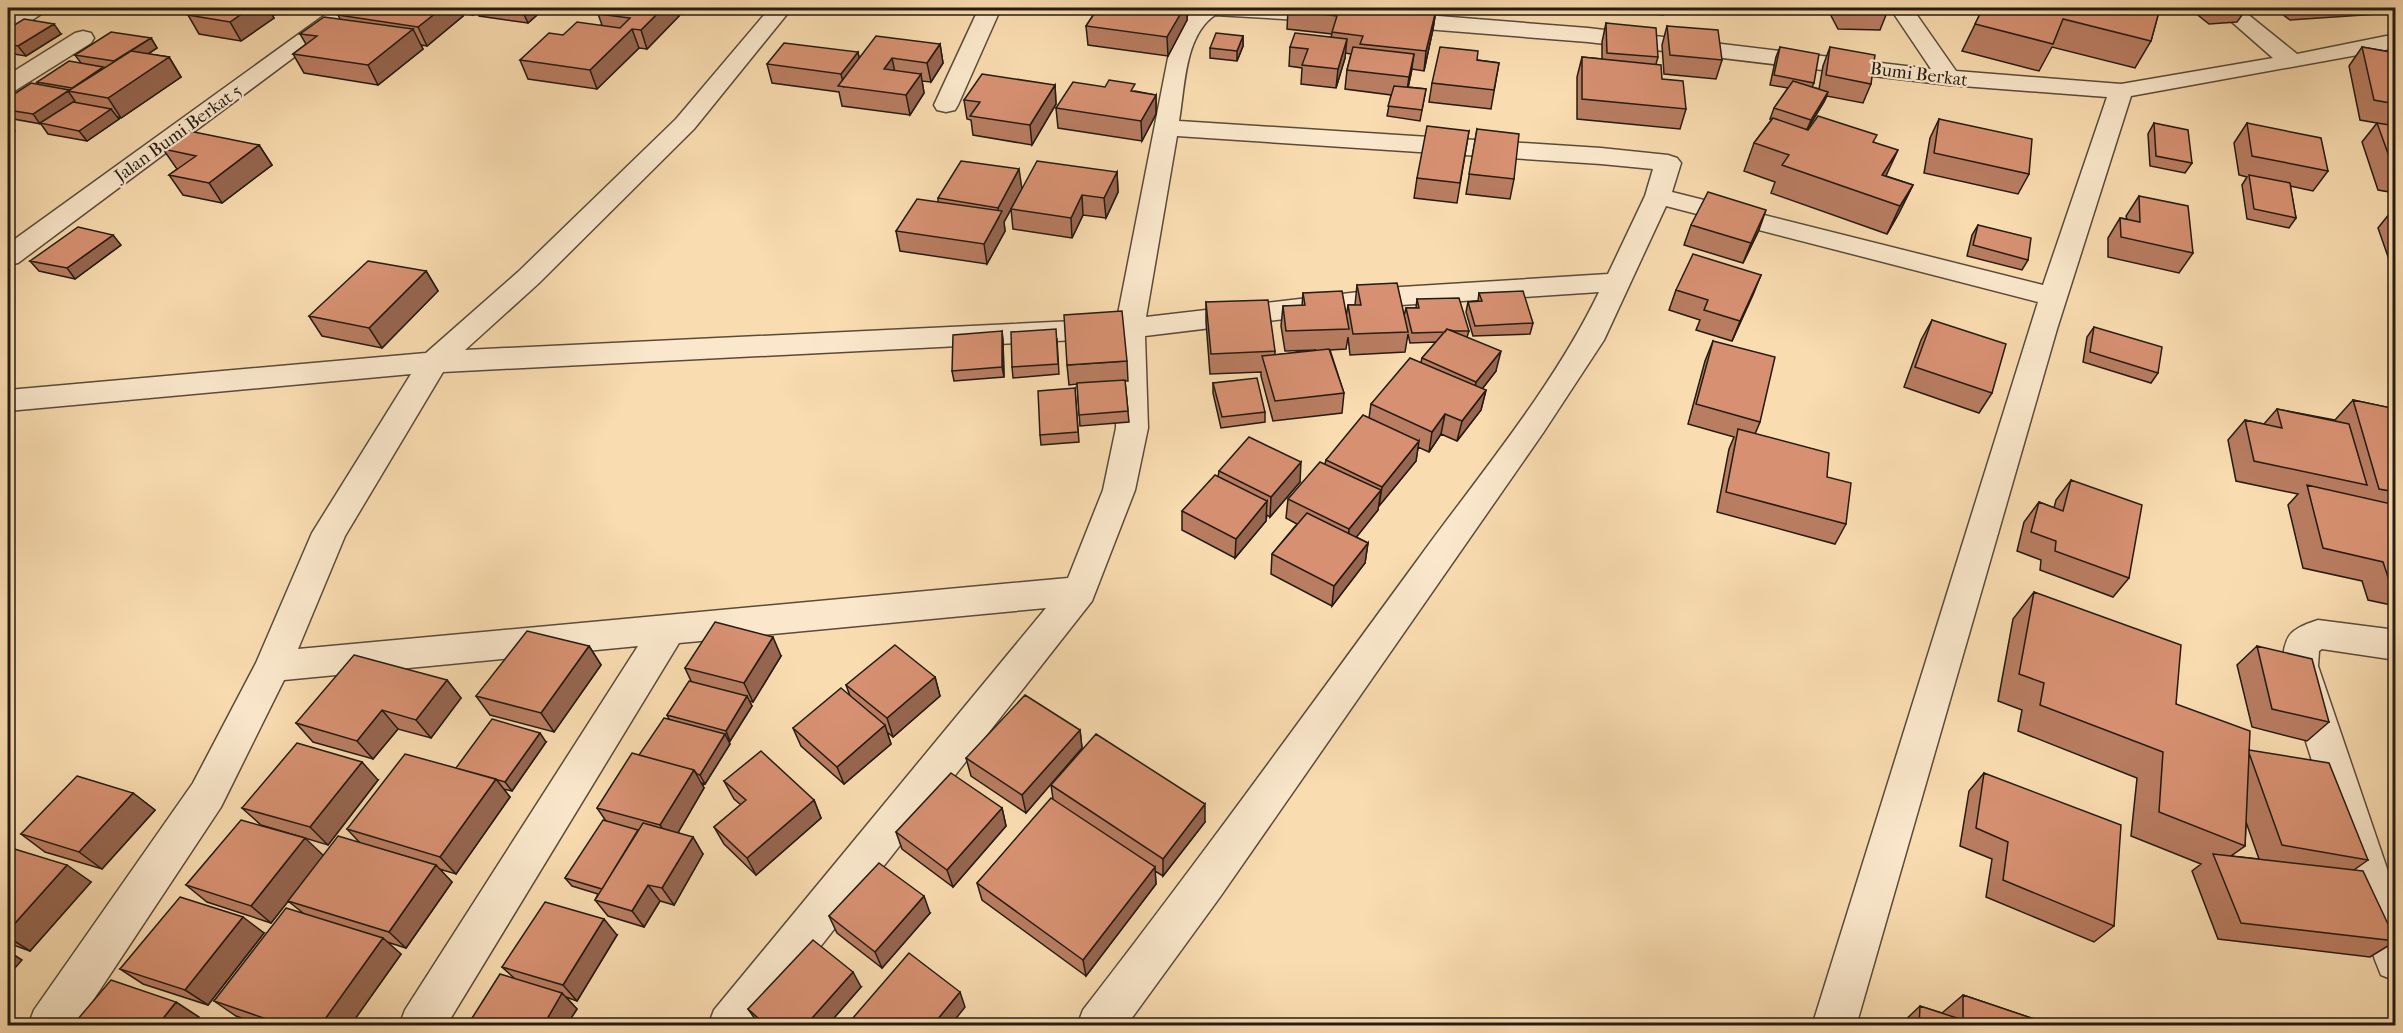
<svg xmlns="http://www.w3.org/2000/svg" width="2403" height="1033" font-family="'IM FELL French Canon',serif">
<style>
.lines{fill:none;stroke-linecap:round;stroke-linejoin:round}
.minor-casing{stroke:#594b3a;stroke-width:3}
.minor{fill:#fbe8cc;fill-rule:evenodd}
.wall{fill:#b97d62;stroke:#241b12;stroke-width:1.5;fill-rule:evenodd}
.shaded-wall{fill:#966650;stroke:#241b12;stroke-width:1.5}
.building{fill:#d79172;stroke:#241b12;stroke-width:1.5}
.labels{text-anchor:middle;stroke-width:4.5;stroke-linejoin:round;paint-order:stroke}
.far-street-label{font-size:18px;fill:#241b12;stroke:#fbe8cc}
</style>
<rect width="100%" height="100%" fill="#f9dcb0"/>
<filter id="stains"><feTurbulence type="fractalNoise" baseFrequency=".00333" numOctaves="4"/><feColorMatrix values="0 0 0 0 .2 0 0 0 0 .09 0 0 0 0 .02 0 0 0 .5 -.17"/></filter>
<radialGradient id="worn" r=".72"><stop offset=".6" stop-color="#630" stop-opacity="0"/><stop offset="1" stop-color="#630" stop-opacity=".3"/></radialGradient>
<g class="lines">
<defs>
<path id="minor" d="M24 8H50L16 31 8 33V17Z
M335 8H360L18 263 8 265V244Z
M770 8H792L694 129 538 284 465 350 1117 319 1168 58 1179 26 1196 8H1319L1342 10 1345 15 1342 20 1334 22 1215 15C1184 36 1185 88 1179 121L1601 148 1668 155 1677 158 1681 163 1672 192 2043 285 2107 97 1949 85 1588 42 1388 26 1380 24 1377 19 1380 14 1388 12 1588 28 1931 69 1890 8H1912L1956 71 2121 84 2273 58 2216 8H2240L2297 54 2396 34V48L2131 96 2057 329 1856 1026H1812L2038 302 1666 206 1604 340 1543 433 1220 897 1126 1026H1077L1083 1010C1197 863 1306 712 1416 562 1478 476 1553 388 1599 292L1401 305 1145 336 1148 428 1135 490 1092 601 758 1026H708L714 1010 1046 608 679 643 446 1026H399L405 1010 638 646 284 680 221 807 76 1026H28L34 1010 193 783 256 663 312 533 411 374 8 411V390L426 353 518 272 676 119ZM1177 136 1601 164 1653 169 1645 196 1608 274 1401 287 1146 317ZM1116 338V428L1103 490 1068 578 298 649 345 536 443 372Z
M979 8H1001L958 105 955 110 946 112 937 110 934 105Z
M83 31 91 33 94 38 91 43 16 90 8 92V75L75 33Z
M2318 620 2396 630V660L2322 649 2319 651 2318 666 2396 895V981L2381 975 2375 960 2282 666C2285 635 2288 630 2318 620Z"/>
</defs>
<use href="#minor" class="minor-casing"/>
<use href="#minor" class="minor"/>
</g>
<path class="wall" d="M190 8H285L274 15H272L274 18 241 41 199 34 188 15 193 12Z
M348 8H545L528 23 479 16 477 12 473 15 461 13 463 16 427 46 421 45 423 49 378 85 304 73 293 54 306 44 300 34 340 19 338 15Z
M1098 8H1187V20L1168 56 1088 45 1086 26Z
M1621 8H1666L1663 15 1621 10Z
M1827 8H1886L1888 10 1880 30 1838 29Z
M1983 8 2042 9V8H2160L2151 41 2135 68 2052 47 2039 71 1962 51Z
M2189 8H2247L2237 22 2209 24Z
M2274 8H2383L2378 14 2290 20Z
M1288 10H1436L1433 29 1424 71 1412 69 1408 87 1426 89 1420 121 1387 116 1391 95 1345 89 1347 70 1351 54 1345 53V58L1336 88 1301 84 1302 68 1289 66 1290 47 1331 37 1332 34 1287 29Z
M598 14 679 16 647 49 639 48 597 89 528 79 520 60 563 35 602 25Z
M1606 23 1658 57 1656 64 1662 79 1686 109 1680 129 1577 119V77L1582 57 1602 59V42Z
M1667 26 1722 60 1716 79 1664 74 1662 45Z
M8 29 61 34 26 56 8 53Z
M1243 36V46L1237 61 1210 58V48Z
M151 38 157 48 148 54 169 57 181 77 121 118 117 117 119 119 87 141 48 134 41 124 8 118V98L39 85 37 82 81 63 75 55Z
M940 44 943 63 931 82 922 81 924 93 910 115 842 106 839 92 772 83 767 64 858 52 859 58Z
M1780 47 1814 83 1812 87 1819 89 1823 66 1830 47 1871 84 1863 103 1827 96 1824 102 1807 129 1874 142 1886 176 1913 185 1899 213 1887 234 1771 193 1775 182 1744 171 1754 143 1772 119H1770L1774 108 1788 88 1770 85 1776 57Z
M2362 47 2396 53V193L2378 190 2362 142 2377 123 2360 120 2349 66Z
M1477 60 1499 63 1491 109 1429 102 1432 83Z
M1055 85 1056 104 1032 145 973 135 971 120 967 119 964 100Z
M1135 91 1156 95V114L1142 141 1058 128 1056 108Z
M1939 119 2029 174 2018 194 1924 173 1930 138Z
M2154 123 2192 163 2185 173 2150 166 2148 134Z
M2247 123 2328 171 2313 191 2290 186 2296 218 2289 228 2247 219 2242 185 2247 177 2239 175 2234 143Z
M1477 129 1514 179 1510 199 1466 194Z
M1469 131 1457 203 1414 198 1417 178Z
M259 145 272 165 222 203 183 195 169 175 177 169 163 149Z
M1117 172 1118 192 1106 218 1083 215 1072 238 1013 229 1011 209 1004 222 1005 231 987 264 900 251 896 231 938 202V198L1022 189Z
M2139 196 2193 253 2179 273 2108 257V238L2120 218 2127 219 2126 216Z
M2394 208H2396V272L2393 271 2378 228Z
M1691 225 1759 230 1743 263 1684 245Z
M1978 225 2028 260 2022 270 1967 256 1972 235Z
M121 245 75 279 39 271 30 261Z
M426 271 438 291 382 348 322 336 309 316Z
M1761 275 1732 341 1696 330 1700 320 1669 310 1676 290Z
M1357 285 1404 316 1406 308H1416L1417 299 1469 331 1467 337 1496 371 1482 389 1486 390 1481 410 1457 441 1441 434 1429 452 1418 447 1416 461 1379 506H1378V510L1356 537 1368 543 1365 563 1332 606 1271 574 1272 554 1297 524 1286 518 1288 499 1325 464 1326 460 1369 418 1371 404 1421 362 1422 358 1436 342 1410 343 1408 334 1405 352 1350 355 1348 337 1346 349 1330 350 1344 393 1342 413 1273 421 1261 376V372L1210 374 1206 322V302L1275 351V355L1316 350 1285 351 1281 326 1283 306H1302L1303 293 1346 317 1348 305H1355Z
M1479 293 1533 323 1530 334 1473 336 1466 312 1468 302 1478 301Z
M1932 320 1992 393 1979 413 1904 387 1921 340Z
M2094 327 2158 373 2151 383 2083 362 2087 337Z
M1002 331 1003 341 1004 377 954 381 952 371Z
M1057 339 1059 374 1013 378 1012 367Z
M1713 341 1760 422 1755 434 1846 524 1835 544 1717 512 1729 449 1734 437 1688 424 1705 361Z
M1127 361 1128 381H1125L1129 422 1080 426 1077 384 1069 385 1067 365Z
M1213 383 1265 412V422L1221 428 1213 393Z
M1075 388 1079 442 1041 445 1040 435Z
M2353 400 2396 409V606L2368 600 2362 581 2303 568 2288 505 2298 494 2236 481 2228 440 2245 420 2264 424 2277 409 2335 420Z
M1219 471 1300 482 1270 517 1267 515 1266 521 1235 558 1182 530V511L1218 477Z
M2071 480 2129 578 2113 597 2040 570 2041 560 2017 551 2024 522 2039 502 2054 508 2056 500Z
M2034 592 2176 704 2249 750 2368 860 2354 870 2396 939V941L2370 957 2218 939 2192 871 2201 864 2131 836 2137 778 2018 731 2022 710 1998 701 2013 619ZM2246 822 2259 859 2231 856 2245 846Z
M589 646 601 665 554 732 490 715 476 696Z
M2257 646 2329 722 2307 741 2252 727 2237 665Z
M781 656 753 702 749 701 752 706 730 741 728 740 730 744 705 784 702 783 704 788 678 832 703 854 674 905 660 901 644 927 608 916 595 900 598 894 572 886 565 878 606 821 597 808 669 719 667 715 691 681 685 668Z
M935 677 940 696 893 737 887 732 891 744 844 784 801 746 793 728 850 696 846 685Z
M447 680 461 698 431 738 398 729 373 759 313 742 296 723Z
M1080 730 1082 748 1026 813 971 776 966 758Z
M546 742 512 791 503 789 510 797 456 874 439 869 452 882 406 948 387 942 401 954 350 1026H264L236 1016 214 1001 303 913 288 901 271 923 207 902 186 885 323 855 360 843 347 829 456 768Z
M1984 773 2114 926 2094 942 1986 897 1992 859 1960 846 1969 791Z
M378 780 328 845 261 825 242 808Z
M724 781 814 800 821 818 756 875 724 844 714 827 741 805 734 799Z
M1051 785 1205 822 1163 876 1155 871 1156 884 1086 976 982 900 977 883 1053 799Z
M133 793 155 810 102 869 45 852 21 834Z
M1002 808 1006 826 953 887 902 849 896 832Z
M8 847 91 882 30 951 8 943Z
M930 913 882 968 837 933 829 916Z
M264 933 208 1005 143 984 120 969Z
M617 935 577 1001 566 997 577 1009 566 1026H467L514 978 502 967Z
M861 987 827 1026H760L748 1009Z
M1963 995 2055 1026H1899L1920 1006 1942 1013Z"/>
<path class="shaded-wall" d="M250 8H268L274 18 241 41 230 22Z
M270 8H285L274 15Z
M442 8H459L463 16 427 46 418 27Z
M470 8H475L477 12 473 15Z
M521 8H545L528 23Z
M663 8H676L679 16 647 49 641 30Z
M1179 8H1187V20L1168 56 1167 37Z
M1436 10 1433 29 1424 71 1426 51Z
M54 24 61 34 26 56 18 46Z
M413 29 423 49 378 85 368 65Z
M632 29 639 48 597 89 590 70Z
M1243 36V46L1237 61V51Z
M151 38 157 48 122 71 115 61Z
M1347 39 1345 58 1336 88 1338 69Z
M940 44 943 63 931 82 927 63Z
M858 52 862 72 844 87 841 74Z
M1414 54 1411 74 1406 97 1409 77Z
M169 57 181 77 121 118 108 98Z
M892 58 896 77 884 69Z
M921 74 924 93 910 115 906 95Z
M1055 85 1056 104 1032 145 1030 125Z
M68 91 75 101 40 124 33 114Z
M1828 92 1824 102 1807 130 1811 120Z
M1156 95V114L1142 141 1141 121Z
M111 109 119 119 87 141 79 131Z
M8 121 15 131 8 136Z
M259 145 272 165 222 203 209 183Z
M1898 150 1885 178 1882 175Z
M1019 169 1022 189 1004 222 1005 231 987 264 984 244 999 217 998 208Z
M1117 172 1118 192 1106 218 1104 198Z
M1913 185 1899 213 1887 234 1900 206Z
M1082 195 1083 215 1072 238 1071 218Z
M1766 210 1759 230 1743 263 1751 243Z
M113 235 121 245 75 279 67 268Z
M426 271 438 291 382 348 369 328Z
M1761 275 1753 295 1732 341 1740 321Z
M1002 331 1003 341 1004 377 1002 367Z
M1501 351 1496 371 1472 402 1476 382Z
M1486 390 1481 410 1457 441 1462 421Z
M1445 414 1441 434 1429 452 1432 432Z
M1419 441 1416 461 1379 506 1382 487Z
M1301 462 1300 482 1270 517 1271 497Z
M1381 490 1378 510 1347 549 1349 529Z
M1267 501 1266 521 1235 558 1236 539Z
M1368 543 1365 563 1332 606 1334 586Z
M773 637 781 656 753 702 744 683Z
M589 646 601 665 554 732 541 713Z
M935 677 940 696 893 737 887 718Z
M447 680 461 698 431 738 416 720Z
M747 696 752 706 730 741 726 731Z
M382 710 398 729 373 759 357 741Z
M885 725 891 744 844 784 837 767Z
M1080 730 1082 748 1026 813 1022 795Z
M540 733 546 742 512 791 505 782Z
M725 734 730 744 705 784 700 775Z
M362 762 378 780 328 845 310 827Z
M694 770 704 788 672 843 660 825Z
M496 779 510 797 456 874 440 857Z
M133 793 155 810 102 869 79 852Z
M814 800 821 818 756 875 747 858Z
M1205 804V822L1163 876V859Z
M1002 808 1006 826 953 887 947 870Z
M693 837 703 854 674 905 662 888Z
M305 838 324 856 271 923 251 906Z
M67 865 91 882 30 951 8 937V931Z
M436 865 452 882 406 948 389 932Z
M1155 867 1156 884 1086 976 1083 960Z
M648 885 660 901 644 927 632 911Z
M924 896 930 913 882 968 875 952Z
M243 917 264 933 208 1005 185 990Z
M604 919 617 935 577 1001 563 985Z
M383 938 401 954 350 1026H320Z
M8 951 22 960 8 976Z
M853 972 861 987 827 1026H805Z
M960 992 965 1007 950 1026H932Z
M562 993 577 1009 566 1026H543Z
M176 1002 199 1017 192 1026H157Z"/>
<path class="building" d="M199 8H250L230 22 188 15Z
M348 8H442L418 27 338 15Z
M605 8H663L641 30 632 29 590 70 520 60 549 33 563 35 577 22 620 28 630 18 598 14Z
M1098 8H1184L1167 37 1086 26Z
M1289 8H1416L1436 10 1426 51 1360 44 1363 36 1332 32 1337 16 1288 10Z
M1844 8H1886L1888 10H1845Z
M1983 8H2035L2044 10 2045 8H2160L2151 41 2063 19 2053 44 1975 24Z
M324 17 413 29 368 65 293 54 317 36 300 34Z
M24 19 54 24 18 46 8 44V29Z
M1606 23 1656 28 1658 57 1607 53Z
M1667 26 1718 30 1722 60 1670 55Z
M111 32 151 38 114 61 75 55Z
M1216 33 1243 36 1237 51 1210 48Z
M1295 33 1347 39 1338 69 1302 65 1308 49 1290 47Z
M876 36 940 44 927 63 892 58 884 69 921 74 906 95 838 86Z
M784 43 858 52 841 74 767 64Z
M1353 47 1414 54 1409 77 1347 70Z
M1440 47 1478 51 1477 60 1499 63 1494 90 1432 83Z
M1780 47 1819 54 1814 83 1774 75Z
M1830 47 1875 55 1871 84 1826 75Z
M2362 47 2396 53V104L2374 100Z
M131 51 169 57 108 98 68 91Z
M1582 57 1661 65 1662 79 1683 81 1686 109 1582 99Z
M69 61 103 67 72 88 37 82Z
M982 74 1055 85 1030 125 970 116 980 102 964 100Z
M1109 80 1135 84 1131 91 1156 95 1141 121 1056 108 1073 82 1105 87Z
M1793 81 1828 92 1811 120 1774 108Z
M31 83 69 90 33 114 8 110V98Z
M1394 86 1426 89 1422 110 1388 106Z
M73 102 111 109 79 131 40 123Z
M1818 116 1877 135 1873 142 1898 150 1882 175 1913 185 1900 206 1782 165 1789 155 1754 143 1773 118 1808 130Z
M1939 119 2032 139 2029 174 1934 153Z
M2154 123 2188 130 2192 163 2156 156Z
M2247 123 2321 138 2328 171 2252 156Z
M2377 123 2396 126V171L2394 170Z
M1427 126 1469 131 1460 183 1417 178Z
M1477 129 1519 134 1514 179 1469 174Z
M189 131 259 145 209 183 169 175 196 156 163 149Z
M961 161 1019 169 998 208 938 198Z
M1037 161 1117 172 1104 198 1082 195 1071 218 1011 209Z
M2249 175 2290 183 2296 218 2254 209Z
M1708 192 1766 210 1751 243 1691 225Z
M2139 196 2188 206 2193 253 2121 237 2120 218 2140 222Z
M917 199 1002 211 984 244 896 231Z
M1978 225 2031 238 2028 260 1973 245Z
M78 227 113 235 67 268 30 261Z
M1693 254 1761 275 1740 321 1704 310 1708 300 1676 290Z
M368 261 426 271 369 328 309 316Z
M1397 283 1408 332 1353 334 1348 305H1361L1357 285Z
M1342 291 1349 329 1286 331 1283 306 1305 305 1303 293Z
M1523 291 1533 323 1475 326 1468 302 1482 301 1479 293Z
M1459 298 1469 331H1454L1447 329 1445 332 1412 333 1406 308H1419L1417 299Z
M1268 300 1275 351 1211 354 1206 302Z
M1122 311 1127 361 1067 365 1064 315Z
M1932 320 2006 344 1992 393 1915 367Z
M2094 327 2162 347 2158 373 2090 352Z
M1056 329 1058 364 1012 367 1011 332Z
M1447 329 1501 351 1476 382 1422 358Z
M1002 331V367L952 371 953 335Z
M1713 341 1775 357 1760 422 1696 404Z
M1329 349 1344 393 1275 401 1262 356Z
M1410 358 1486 390 1462 421 1445 414 1432 432 1371 404Z
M1257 378 1265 412 1222 417 1213 383Z
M1125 380 1128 411 1079 415 1077 383Z
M1075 388 1078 432 1040 435 1038 391Z
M2353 400 2396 409V492L2379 489Z
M2277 409 2349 424 2367 485 2254 461 2245 420 2282 428Z
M1363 415 1419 441 1382 487 1326 460Z
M1738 429 1829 453 1827 477 1851 483 1846 524 1726 492Z
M1249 437 1301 462 1271 497 1219 471Z
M1320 462 1381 490 1349 529 1288 499Z
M1215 475 1267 501 1236 539 1182 511Z
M2071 480 2142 505 2129 578 2055 551 2056 541 2031 532 2039 502 2063 511Z
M2307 485 2396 505V582L2389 580 2383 562 2323 548Z
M1307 513 1368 543 1334 586 1272 554Z
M2034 592 2181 645 2176 704 2250 731 2245 846 2159 812 2163 752 2040 705 2044 683 2019 674Z
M715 622 773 637 744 683 685 668Z
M527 631 589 646 541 713 476 696Z
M895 645 935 677 887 718 846 685Z
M2257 646 2312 659 2329 722 2272 709Z
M354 655 447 680 416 720 382 710 357 741 296 723Z
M689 681 747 696 726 731 667 715Z
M841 688 885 725 837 767 793 728Z
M1025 695 1080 730 1022 795 966 758Z
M664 718 725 734 700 775 697 774 694 770 639 755Z
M492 719 540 733 505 782 456 768Z
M1096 734 1205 804 1163 859 1051 785Z
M297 743 362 762 310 827 242 808Z
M2249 750 2329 763 2368 860 2282 845 2249 753Z
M761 751 814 800 747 858 714 827 746 800 724 781Z
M632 753 694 770 660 825 597 808Z
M405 754 496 779 440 857 347 829Z
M951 773 1002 808 947 870 896 832Z
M1984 773 2121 825 2114 926 2003 880 2008 842 1976 828Z
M77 776 133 793 79 852 21 834Z
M1051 798 1155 867 1083 960 977 883Z
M241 820 305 838 251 906 186 885Z
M603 820 638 830 602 889 565 878Z
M643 823 693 837 662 888 648 885 632 911 595 900Z
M338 836 436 865 389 932 288 901Z
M8 847 67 865 8 931Z
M2213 854 2363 871 2396 941 2241 923Z
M879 863 924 896 875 952 829 916Z
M180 897 243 917 185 990 120 969Z
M545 902 604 919 563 985 502 967Z
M286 908 383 938 320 1026H287L214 1001Z
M813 940 853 972 805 1026H767L748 1009Z
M909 953 960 992 932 1026H846Z
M500 974 562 993 543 1026H467Z
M111 980 176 1002 157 1026H72Z
M1963 995 2055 1026H1919L1920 1006 1963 1020Z"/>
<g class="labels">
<g class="far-street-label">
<text transform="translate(1919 74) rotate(7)" y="6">Bumi Berkat</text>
<text transform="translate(178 133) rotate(-36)" y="6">Jalan Bumi Berkat 5</text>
</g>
</g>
<rect width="2403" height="1033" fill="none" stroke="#f9dcb0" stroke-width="30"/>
<rect x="9" y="9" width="2385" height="1015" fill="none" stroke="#241b12" stroke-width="3"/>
<rect x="15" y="15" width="2373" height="1003" fill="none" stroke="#241b12" stroke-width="1.5"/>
<rect width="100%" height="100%" filter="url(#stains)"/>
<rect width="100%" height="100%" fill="url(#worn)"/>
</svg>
